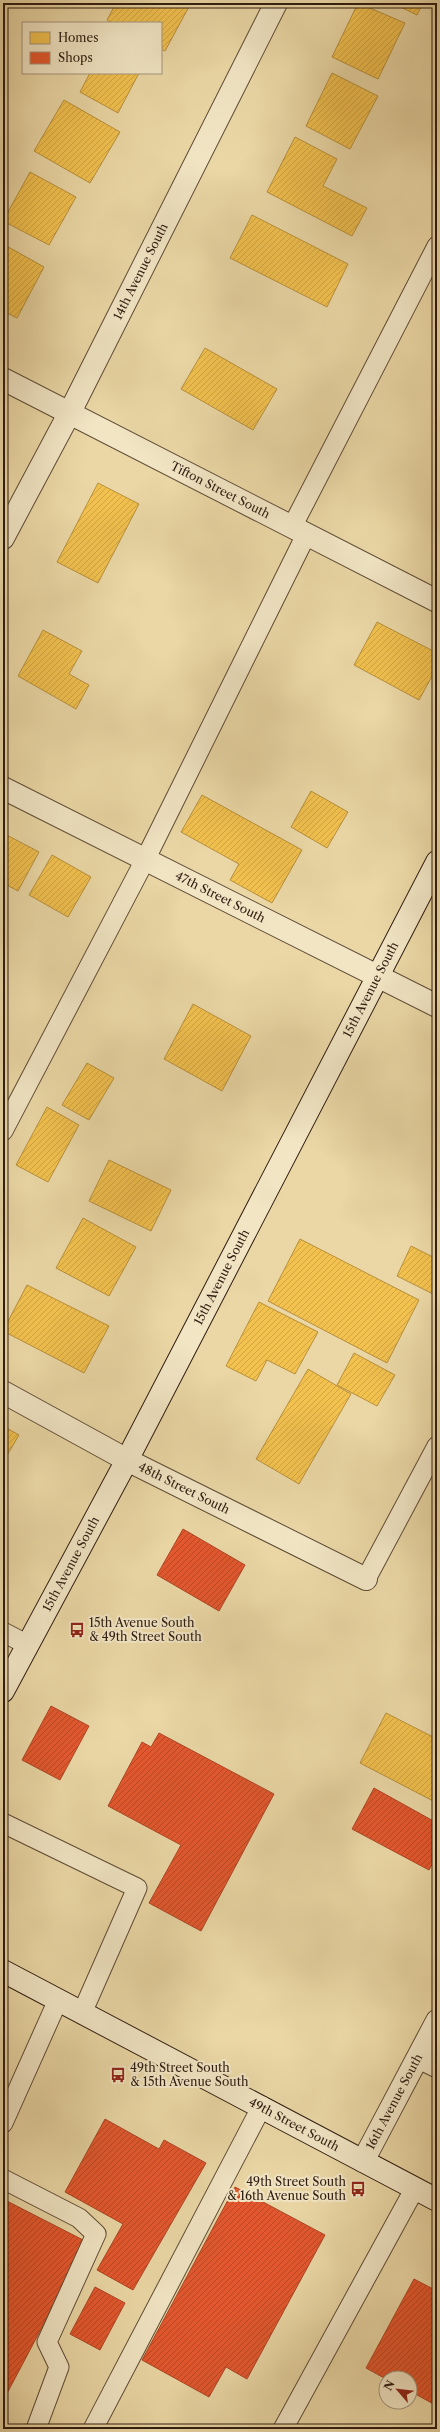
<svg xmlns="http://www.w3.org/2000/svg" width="440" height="2432" font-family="'Libre Caslon Text',serif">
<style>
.homes{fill:url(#homes-hatch);stroke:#b8903c}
.shops{fill:url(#shops-hatch);stroke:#ae4525}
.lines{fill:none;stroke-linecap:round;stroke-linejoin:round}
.lane-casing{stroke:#5e4b36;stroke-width:21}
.street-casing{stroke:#5e4b36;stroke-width:24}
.secondary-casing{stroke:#2f1c11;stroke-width:24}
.lane{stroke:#f1e5c4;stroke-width:19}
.street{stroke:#f1e5c4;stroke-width:22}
.secondary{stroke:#f1e5c4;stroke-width:22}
.labels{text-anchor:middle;stroke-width:4;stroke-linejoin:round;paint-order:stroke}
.street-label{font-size:12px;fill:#2f1c11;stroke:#f1e5c4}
.poi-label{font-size:12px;fill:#2f1c11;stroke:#f1e5c4;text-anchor:start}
</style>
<defs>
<pattern id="homes-hatch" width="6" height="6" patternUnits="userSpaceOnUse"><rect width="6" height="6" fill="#f2c14e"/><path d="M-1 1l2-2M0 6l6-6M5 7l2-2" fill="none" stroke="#d0a543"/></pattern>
<pattern id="shops-hatch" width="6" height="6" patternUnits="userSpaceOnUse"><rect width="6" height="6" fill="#e4572e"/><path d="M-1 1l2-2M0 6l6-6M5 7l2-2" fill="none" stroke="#b94726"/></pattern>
</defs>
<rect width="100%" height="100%" fill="#ead7a5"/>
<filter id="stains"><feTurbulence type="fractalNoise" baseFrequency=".005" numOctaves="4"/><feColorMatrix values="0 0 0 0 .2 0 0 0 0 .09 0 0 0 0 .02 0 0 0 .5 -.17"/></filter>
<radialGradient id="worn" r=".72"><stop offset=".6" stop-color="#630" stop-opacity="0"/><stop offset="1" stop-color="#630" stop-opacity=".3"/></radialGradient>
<path class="homes" d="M116 3H191L165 51 161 49V23H112L107 20Z
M358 3 405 23 378 79 332 57Z
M392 3H423L417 15Z
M90 73H139L118 113 80 92Z
M332 73 378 96 350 149 306 126Z
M64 100 120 132 90 183 34 151Z
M295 137 337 159 323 186 367 208 352 236 267 192Z
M30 172 76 197 49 245 3 221Z
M252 215 348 264 327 307 230 258Z
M3 244 44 267 17 318 3 311Z
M205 348 277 389 253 430 181 389Z
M98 483 139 504 98 583 57 562Z
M377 622 437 653V667L419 700 354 665Z
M43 630 82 651 69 674 89 685 76 709 18 676Z
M311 791 348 812 327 848 291 827Z
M202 795 302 850 272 903 230 880 239 864 181 832Z
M3 833 39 852 18 891 3 883Z
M52 855 91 877 68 917 29 895Z
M193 1004 251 1036 222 1091 164 1059Z
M87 1063 114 1078 89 1120 62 1105Z
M47 1107 79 1125 48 1182 16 1165Z
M109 1160 171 1190 151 1231 89 1201Z
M83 1218 136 1247 109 1296 56 1268Z
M300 1239 419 1300 387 1363 268 1301Z
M411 1246 437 1259V1296L397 1276Z
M27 1285 109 1326 84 1373 3 1331Z
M259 1302 318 1332 295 1374 267 1360 256 1381 226 1366Z
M354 1353 395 1375 377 1406 337 1385Z
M308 1369 351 1394 299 1484 256 1459Z
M3 1426 19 1435 3 1462Z
M386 1713 437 1739V1803L360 1763Z"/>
<path class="shops" d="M183 1529 245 1565 219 1611 157 1575Z
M51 1706 89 1726 60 1780 22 1760Z
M159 1733 274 1794 201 1931 149 1903 181 1845 108 1806 142 1742 151 1747Z
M374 1788 437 1823V1855L429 1870 352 1829Z
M105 2119 159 2149 164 2140 206 2163 133 2290 97 2270 123 2224 65 2192Z
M235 2187 325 2235 247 2379 226 2367 209 2397 142 2360Z
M3 2199 87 2242 3 2401Z
M414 2279 437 2291V2406L410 2391V2378L386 2379 366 2368Z
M95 2287 125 2303 100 2350 70 2334Z"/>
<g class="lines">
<defs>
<path id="lane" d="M292 527 437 246
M3 1131 145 860 306 535
M366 1579 437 1446
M3 1632 28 1645
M3 1823 137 1888 82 2013
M417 2058 437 2068
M3 2123 58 2000
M3 2179 79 2218 96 2234 47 2342 59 2367 36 2429
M93 2429 262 2106
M283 2429 415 2188"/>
<g id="street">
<path id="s1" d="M3 379 437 601"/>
<path id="s2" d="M3 538 69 414 276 3"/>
<path id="s3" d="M3 788 437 1006"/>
<path id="s4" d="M3 1392 127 1460 366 1579"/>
<path id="s5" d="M363 2161 437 2021"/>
</g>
<g id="secondary">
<path id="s6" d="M3 1691 127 1460 437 862"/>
<path id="s7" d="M3 1971 437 2200"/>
</g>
</defs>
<use href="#lane" class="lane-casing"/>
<use href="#street" class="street-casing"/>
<use href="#secondary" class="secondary-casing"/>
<use href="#lane" class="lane"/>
<use href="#street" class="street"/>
<use href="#secondary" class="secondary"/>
</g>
<defs>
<symbol id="bus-bare" viewBox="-9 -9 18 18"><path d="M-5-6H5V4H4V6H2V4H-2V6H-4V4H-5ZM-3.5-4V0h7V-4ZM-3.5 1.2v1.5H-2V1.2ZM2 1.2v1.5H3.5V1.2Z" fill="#8f2418" stroke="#f1e5c4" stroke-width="2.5" paint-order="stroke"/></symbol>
</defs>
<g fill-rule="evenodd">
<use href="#bus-bare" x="66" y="1619" width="22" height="22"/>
<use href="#bus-bare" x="107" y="2064" width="22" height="22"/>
<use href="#bus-bare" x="347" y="2178" width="22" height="22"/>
</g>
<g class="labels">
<g class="street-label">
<text dy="4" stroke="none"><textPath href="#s2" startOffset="300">14th Avenue South</textPath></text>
<text dy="4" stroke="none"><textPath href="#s1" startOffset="244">Tifton Street South</textPath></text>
<text dy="4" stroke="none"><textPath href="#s3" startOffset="243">47th Street South</textPath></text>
<text dy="4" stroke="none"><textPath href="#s6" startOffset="792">15th Avenue South</textPath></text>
<text dy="4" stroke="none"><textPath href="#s6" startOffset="468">15th Avenue South</textPath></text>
<text dy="4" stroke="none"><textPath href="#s4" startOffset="205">48th Street South</textPath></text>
<text dy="4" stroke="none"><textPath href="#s6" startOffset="144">15th Avenue South</textPath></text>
<text dy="4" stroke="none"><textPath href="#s5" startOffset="67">16th Avenue South</textPath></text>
<text dy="4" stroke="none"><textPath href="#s7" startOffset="329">49th Street South</textPath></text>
</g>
<g class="poi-label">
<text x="89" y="1627">15th Avenue South<tspan x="89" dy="14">&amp; 49th Street South</tspan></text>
<text x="130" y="2072">49th Street South<tspan x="130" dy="14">&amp; 15th Avenue South</tspan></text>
<text x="346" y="2186" text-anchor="end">49th Street South<tspan x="346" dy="14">&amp; 16th Avenue South</tspan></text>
</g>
</g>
<rect width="440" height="2432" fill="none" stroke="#ead7a5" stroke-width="16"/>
<rect x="4" y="4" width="432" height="2424" fill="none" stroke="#2f1c11" stroke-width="2"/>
<rect x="8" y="8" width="424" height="2416" fill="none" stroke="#2f1c11"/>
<rect x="22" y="22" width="140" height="52" fill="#f1e5c4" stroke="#a3957c"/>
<rect x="30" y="32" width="20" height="12" fill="#f2c14e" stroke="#a3957c"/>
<text x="58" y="42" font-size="12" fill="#2f1c11">Homes</text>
<rect x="30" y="52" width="20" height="12" fill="#e4572e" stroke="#a3957c"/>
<text x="58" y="62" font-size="12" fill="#2f1c11">Shops</text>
<g transform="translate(398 2390) rotate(298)"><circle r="19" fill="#f1e5c4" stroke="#a3957c"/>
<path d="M0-3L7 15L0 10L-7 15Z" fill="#8f2418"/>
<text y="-6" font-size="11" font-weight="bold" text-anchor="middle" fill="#2f1c11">N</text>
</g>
<rect width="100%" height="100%" filter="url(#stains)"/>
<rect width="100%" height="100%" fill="url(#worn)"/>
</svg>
